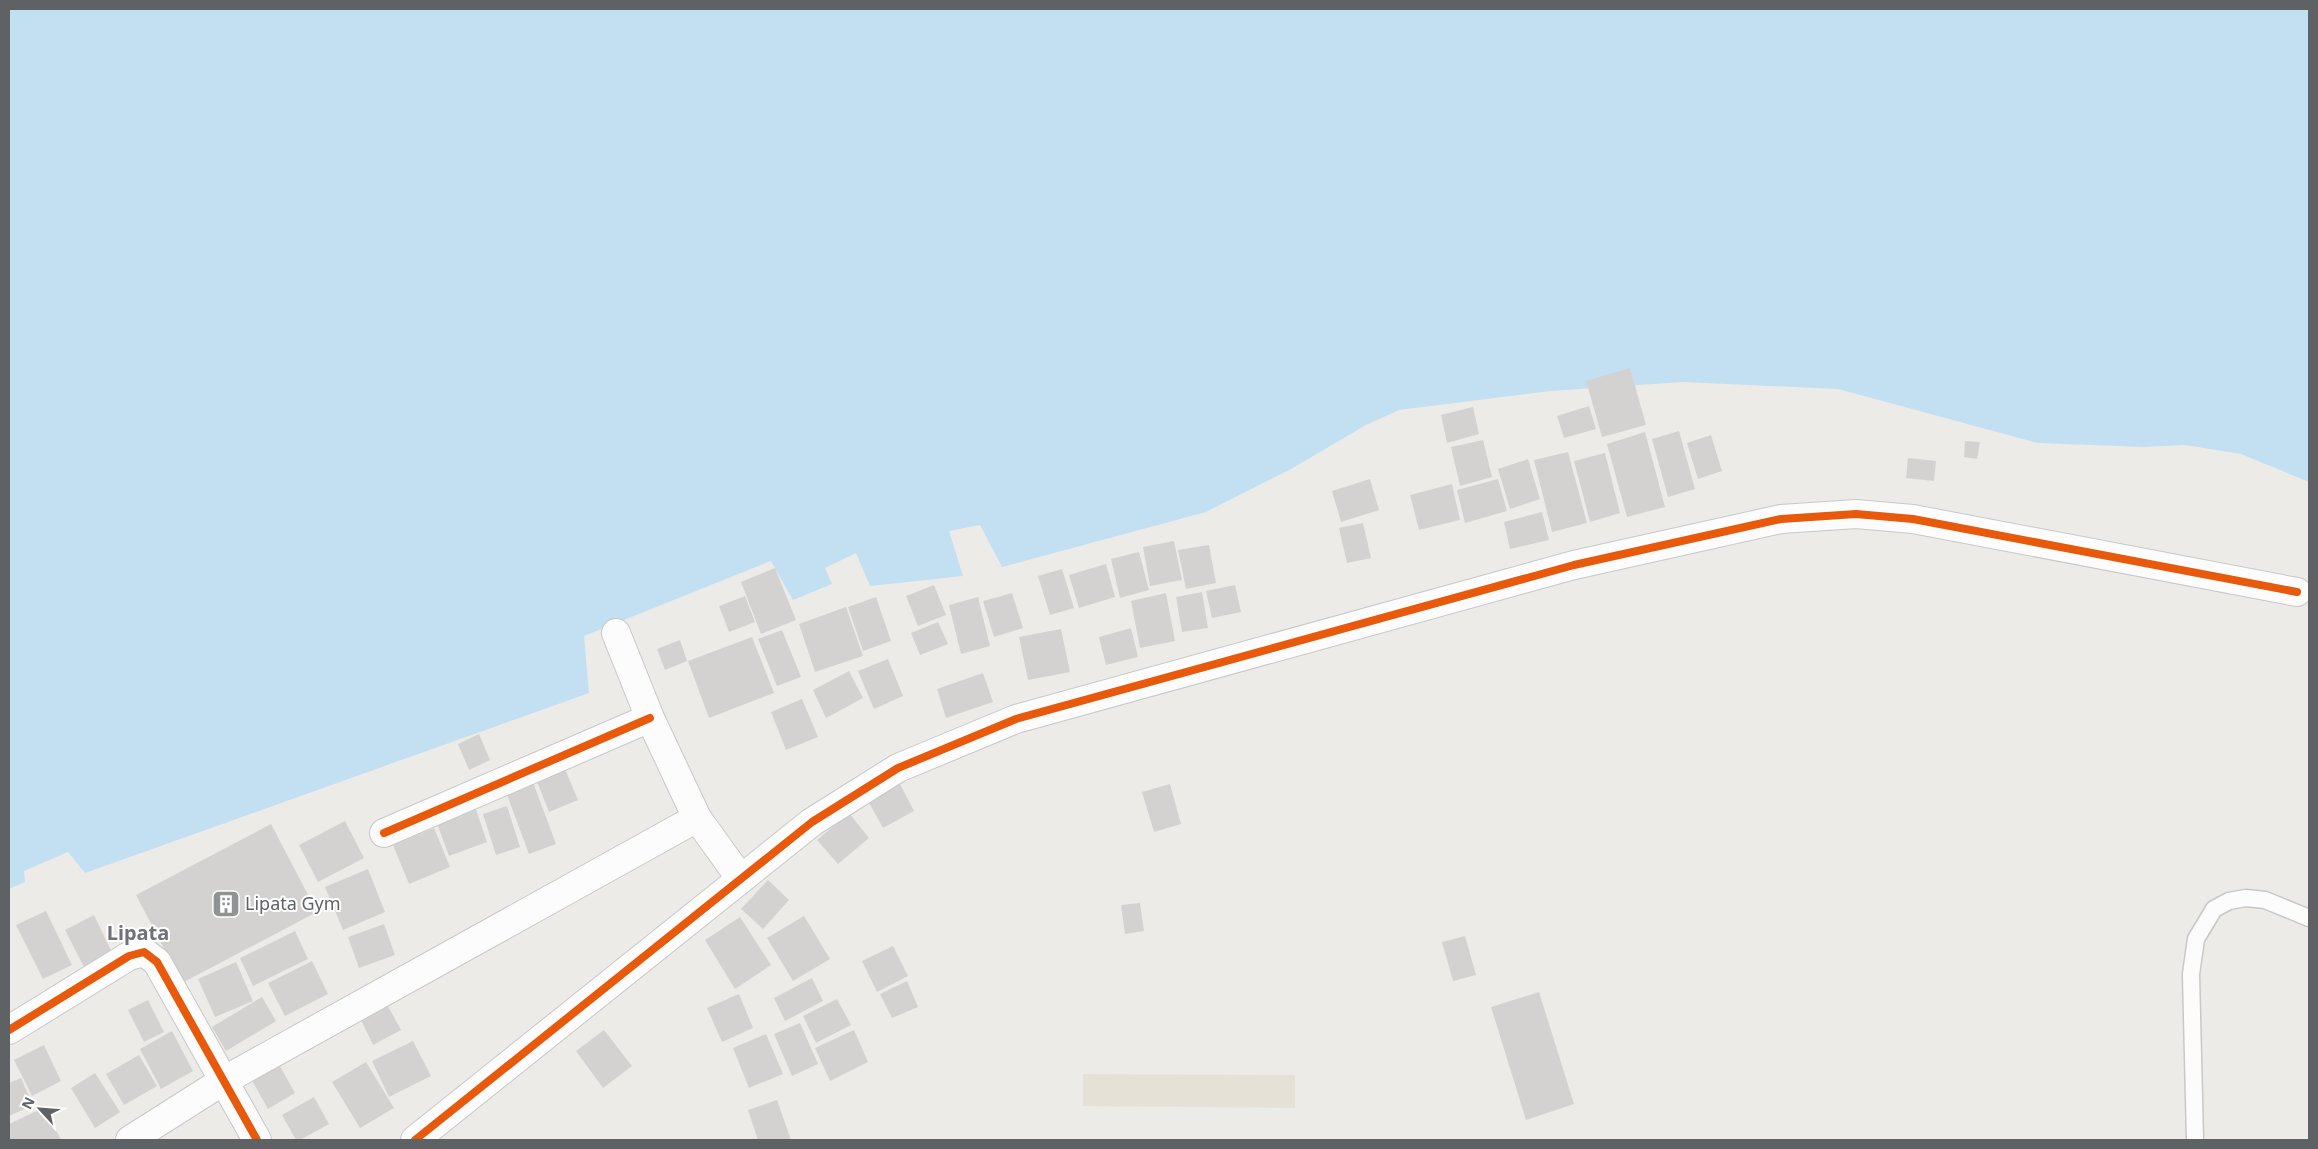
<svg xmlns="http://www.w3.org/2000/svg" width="2318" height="1149" font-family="'Noto Sans',sans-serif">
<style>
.commercial{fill:#e5e1d7}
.water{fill:#c2e0f1}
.building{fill:#d4d2d1}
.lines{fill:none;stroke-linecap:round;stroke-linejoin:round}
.service-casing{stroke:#c7c8c7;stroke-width:19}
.minor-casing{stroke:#c7c8c7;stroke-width:30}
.service{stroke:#fcfcfc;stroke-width:16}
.minor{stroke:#fcfcfc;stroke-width:28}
.cycleway-casing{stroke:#fff;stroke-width:11}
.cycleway{stroke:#e8590c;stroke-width:8}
.labels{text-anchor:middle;stroke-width:4;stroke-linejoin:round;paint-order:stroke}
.poi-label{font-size:18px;fill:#5e6265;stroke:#fff;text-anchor:start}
.quarter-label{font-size:20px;font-weight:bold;fill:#6f7377;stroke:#fff}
</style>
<rect width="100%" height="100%" fill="#edebe8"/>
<path class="commercial" d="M1083 1074 1295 1075V1108L1083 1106Z"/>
<path class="water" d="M9 9H2309V482L2241 454 2185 445 2143 447 2038 443 1838 389 1683 382 1550 391 1399 410 1366 425 1291 469 1206 512 1002 567 980 525 949 531 963 576 870 586 856 553 825 568 832 584 793 600 771 561 584 636 589 693 85 873 68 852 24 871 25 882 9 889Z"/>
<path class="building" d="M1630 368 1646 425 1602 437 1586 381Z
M1589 406 1596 429 1564 438 1557 416Z
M1473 407 1479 434 1447 443 1441 415Z
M1679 431 1695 489 1668 497 1652 439Z
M1645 432 1665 507 1627 517 1607 444Z
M1711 435 1722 471 1698 479 1687 443Z
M1483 440 1492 477 1460 486 1451 447Z
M1965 441 1980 442 1977 459 1964 457Z
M1568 452 1587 523 1552 532 1534 460Z
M1605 453 1620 513 1590 522 1574 461Z
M1908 458 1936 461 1934 481 1906 478Z
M1528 459 1540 499 1510 509 1498 469Z
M1370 479 1379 510 1341 522 1332 491Z
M1498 479 1507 511 1465 523 1457 490Z
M1452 484 1460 520 1419 530 1410 495Z
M1542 512 1549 540 1510 549 1504 522Z
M1363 523 1371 558 1347 563 1339 528Z
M1174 541 1182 580 1150 586 1143 547Z
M1209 545 1216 583 1186 589 1178 550Z
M1139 552 1149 590 1120 598 1111 559Z
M1106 564 1115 597 1079 608 1069 575Z
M775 568 796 620 761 634 741 582Z
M1062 569 1074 608 1050 615 1038 576Z
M934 585 946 615 918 626 906 596Z
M1235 585 1241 612 1212 618 1206 591Z
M1202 592 1208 628 1182 632 1176 597Z
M1012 593 1023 628 994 637 983 601Z
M1166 593 1175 641 1140 648 1131 601Z
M745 596 755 622 729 632 719 606Z
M876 597 891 641 863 651 848 607Z
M978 597 990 646 961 654 949 605Z
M846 607 863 656 815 672 799 624Z
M938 622 948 644 920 655 911 633Z
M1131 628 1138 657 1106 665 1099 637Z
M1061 629 1070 672 1028 680 1019 637Z
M782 630 801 677 777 686 758 639Z
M752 637 774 693 709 718 688 661Z
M680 640 687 661 665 670 657 649Z
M888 659 903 696 874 709 858 671Z
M849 671 863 698 826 718 813 690Z
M983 673 993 702 946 718 937 689Z
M802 699 818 737 786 750 771 712Z
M479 734 490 760 469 770 458 744Z
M562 762 578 800 549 812 534 774Z
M533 782 556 844 529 854 506 792Z
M900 784 914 811 883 828 868 801Z
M1170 784 1181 824 1154 832 1142 792Z
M474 804 487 842 449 856 435 818Z
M507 806 520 847 496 855 483 814Z
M849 813 869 838 838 864 817 840Z
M345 821 364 858 318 882 299 845Z
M271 824 317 912 182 983 136 895Z
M434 828 450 867 409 884 393 845Z
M368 869 385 912 343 930 325 887Z
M768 880 789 900 763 929 741 909Z
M1140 903 1144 931 1125 934 1121 905Z
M46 911 72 965 43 979 16 925Z
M94 915 115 959 87 973 65 930Z
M804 916 830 959 793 981 767 938Z
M740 917 771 965 735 989 705 940Z
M384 924 395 955 359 968 348 937Z
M295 931 308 959 253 986 240 958Z
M1465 936 1476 975 1453 981 1442 942Z
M893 946 908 976 877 992 862 961Z
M312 961 328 994 285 1016 268 983Z
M236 962 253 1001 215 1017 198 979Z
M812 978 823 1001 785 1021 774 998Z
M907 981 918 1007 892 1018 880 994Z
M1539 992 1574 1104 1526 1120 1491 1007Z
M739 994 753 1028 722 1042 707 1008Z
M262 997 276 1021 226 1051 212 1027Z
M837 999 851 1025 816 1043 803 1016Z
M148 1000 164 1032 144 1042 128 1010Z
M388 1006 401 1030 373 1045 361 1020Z
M800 1023 818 1064 792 1076 774 1034Z
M604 1030 632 1066 603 1088 576 1051Z
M854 1030 868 1062 830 1081 815 1048Z
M172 1031 193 1071 161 1089 140 1049Z
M766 1034 783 1074 749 1088 733 1048Z
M413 1041 431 1076 389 1097 372 1061Z
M44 1045 61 1081 32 1096 14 1060Z
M139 1055 157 1086 124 1105 106 1074Z
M277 1061 295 1093 268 1109 250 1077Z
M366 1062 394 1108 360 1128 332 1082Z
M95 1073 120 1112 95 1128 71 1088Z
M21 1078 33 1105 9 1116V1083Z
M314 1097 329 1124 300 1140H296L282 1115Z
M777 1100 791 1140H758L748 1110Z
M45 1107 61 1140H9V1124Z"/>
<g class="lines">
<defs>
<path id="service" d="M2195 1140 2191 974 2196 939 2214 909 2229 901 2246 898 2265 900 2309 918"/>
<path id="minor" d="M616 633 650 718 697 818 741 879
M384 833 650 718
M9 1030 129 956 144 952 157 962 257 1140
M130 1140 223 1081 697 818
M415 1140 812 822 898 768 1016 719 1574 565 1781 519 1856 514 1913 519 2297 592"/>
</defs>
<use href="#service" class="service-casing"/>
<use href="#minor" class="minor-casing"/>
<use href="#service" class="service"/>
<use href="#minor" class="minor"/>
<defs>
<path id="cycleway" d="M384 833 650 718
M9 1030 129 956 144 952 157 962 257 1140
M415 1140 812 822 898 768 1016 719 1574 565 1781 519 1856 514 1913 519 2297 592"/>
</defs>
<use href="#cycleway" class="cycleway-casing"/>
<use href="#cycleway" class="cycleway"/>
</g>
<defs>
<symbol id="building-square" viewBox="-11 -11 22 22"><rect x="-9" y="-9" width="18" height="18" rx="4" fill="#909293" stroke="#fff"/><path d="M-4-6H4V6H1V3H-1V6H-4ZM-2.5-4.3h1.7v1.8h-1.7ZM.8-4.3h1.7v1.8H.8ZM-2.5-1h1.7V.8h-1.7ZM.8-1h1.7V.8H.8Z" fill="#fff"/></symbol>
</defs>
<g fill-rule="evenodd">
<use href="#building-square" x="210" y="888" width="32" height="32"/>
</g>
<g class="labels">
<g class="poi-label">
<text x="245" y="910">Lipata Gym</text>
</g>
<g class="quarter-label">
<text x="138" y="940">Lipata</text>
</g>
</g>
<rect width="2318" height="1149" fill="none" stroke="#5e6265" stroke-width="20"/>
<g transform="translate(40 1109) rotate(296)" stroke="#ffffff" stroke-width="4" paint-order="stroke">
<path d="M0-4L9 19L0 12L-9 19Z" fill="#5e6265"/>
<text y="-8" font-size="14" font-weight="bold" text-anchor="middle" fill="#5e6265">N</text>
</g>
</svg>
